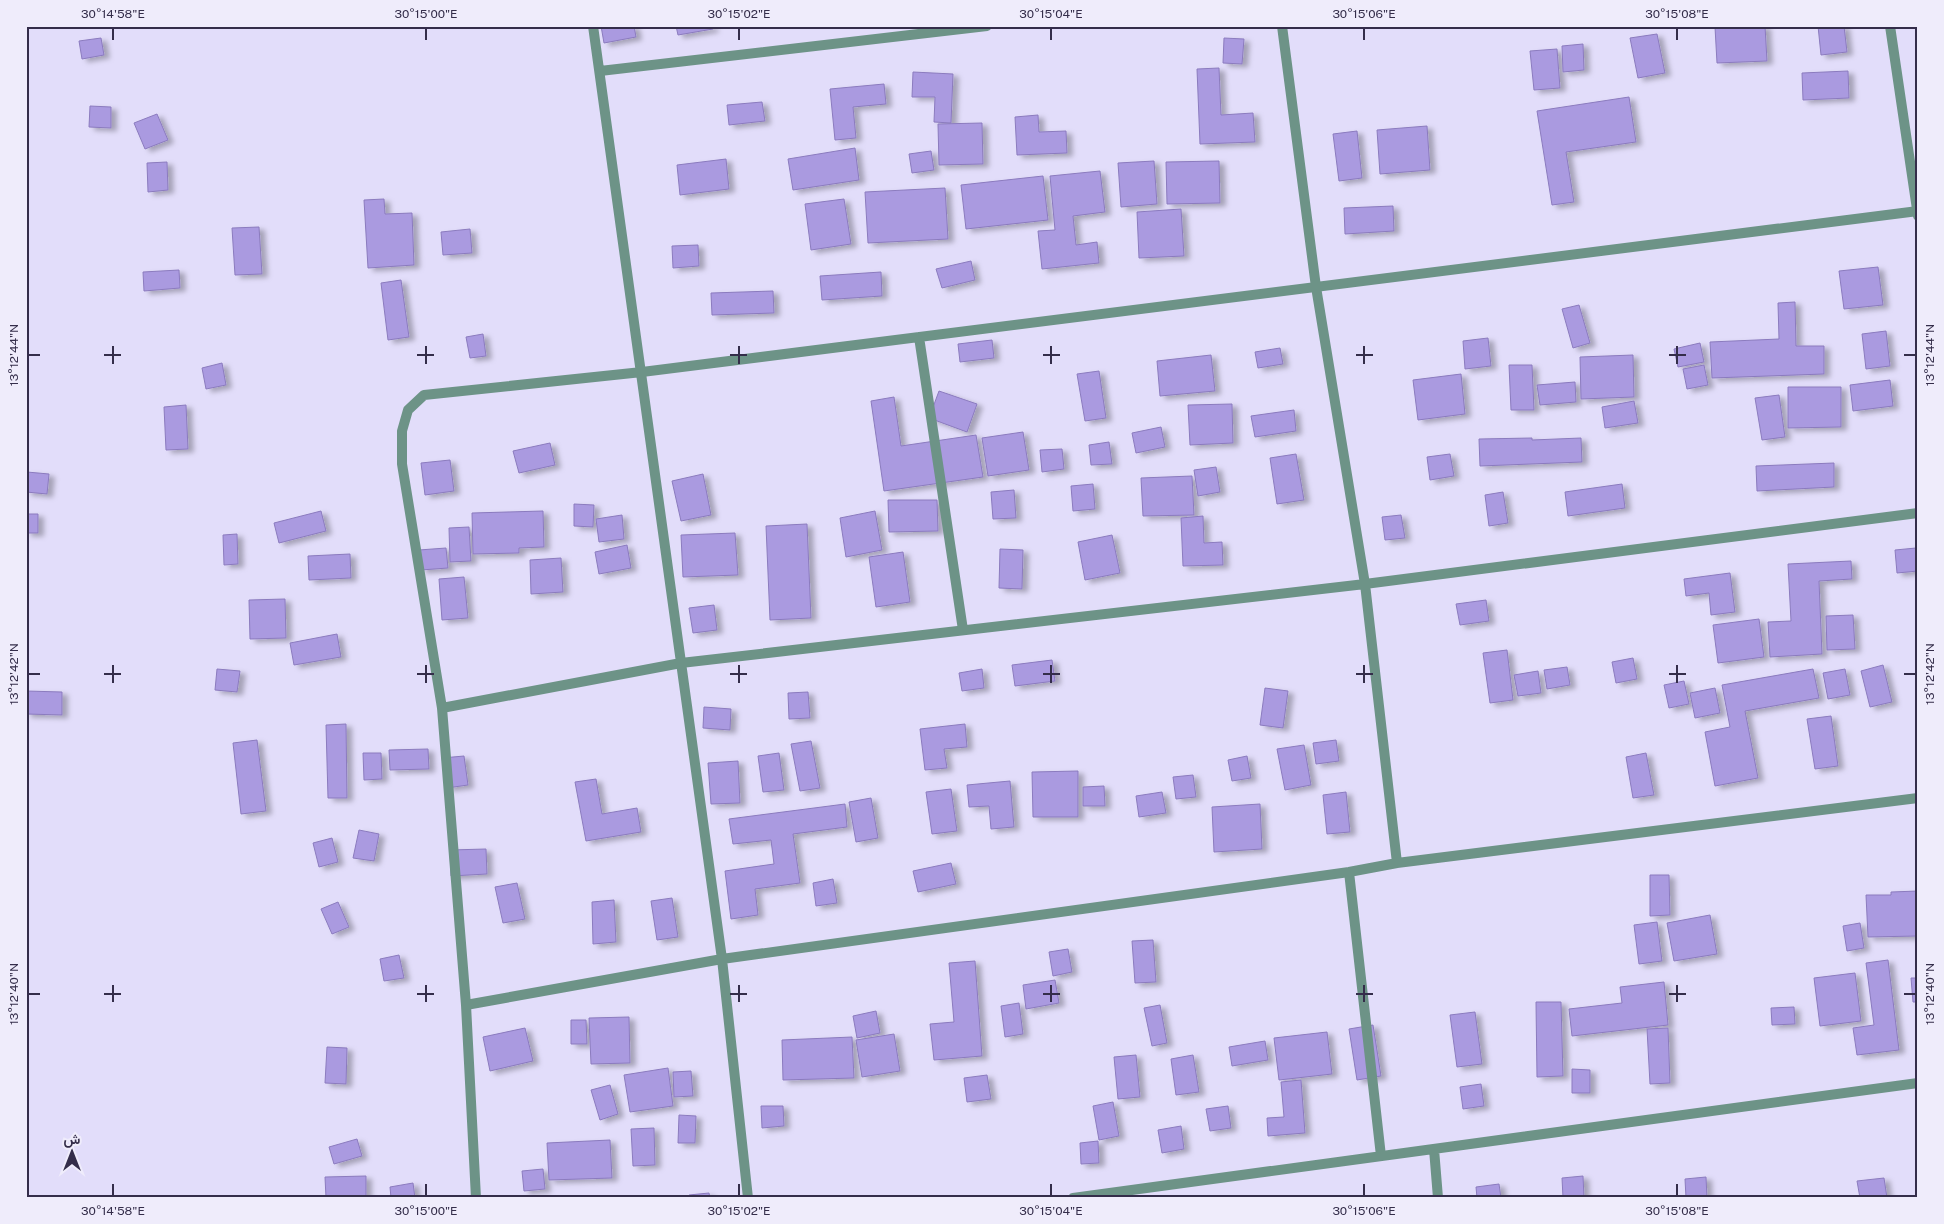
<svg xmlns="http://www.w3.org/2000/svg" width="1944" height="1224" font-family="'Public Sans',Vazirmatn,sans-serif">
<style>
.building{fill:#aa9ae0;stroke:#8b7bbe;filter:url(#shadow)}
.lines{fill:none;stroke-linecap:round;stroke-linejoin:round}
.minor{stroke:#6d9387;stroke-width:10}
.ticks{fill:none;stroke:#342d4a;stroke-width:2}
.neatline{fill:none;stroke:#342d4a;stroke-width:2}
.ticks-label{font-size:12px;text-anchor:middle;fill:#342d4a}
</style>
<defs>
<filter id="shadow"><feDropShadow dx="5.5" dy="3" stdDeviation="2.5" flood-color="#0004"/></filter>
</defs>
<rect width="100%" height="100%" fill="#e2ddfa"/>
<path class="building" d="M601 26H634L636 37 604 43Z
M676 26H712L713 29 678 35Z
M1765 26 1767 61 1717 63 1715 27Z
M1818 26H1844L1847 52 1821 55Z
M1657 34 1665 73 1638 78 1630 38Z
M101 38 104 55 82 59 79 41Z
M1224 38 1244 39 1242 64 1223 63Z
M1583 44 1584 70 1563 72 1562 46Z
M1557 49 1560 88 1534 90 1530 51Z
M1219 68 1221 115 1253 113 1255 142 1200 144 1197 69Z
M1848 71 1849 98 1803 100 1802 73Z
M913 72 953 74 951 123 934 122 935 97H912Z
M884 84 886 104 853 107 856 138 835 140 830 89Z
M1629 97 1636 142 1566 152 1574 202 1552 205 1537 111Z
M762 102 765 121 729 125 727 105Z
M90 106 111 107V128L89 127Z
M157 114 168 140 145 149 134 123Z
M1038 115 1039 132 1066 131 1067 153 1017 155 1015 117Z
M982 123 983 164 939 165 938 124Z
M1427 126 1430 170 1380 174 1377 130Z
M1357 131 1362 178 1339 181 1333 134Z
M855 148 859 180 793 190 788 159Z
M931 151 934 170 912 173 909 154Z
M726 159 729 189 680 195 677 165Z
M1154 161 1157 204 1121 207 1118 163Z
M1219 161 1220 203 1167 204 1166 162Z
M167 162 168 190 148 192 147 163Z
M1100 171 1105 212 1073 216 1076 245 1097 242 1099 263 1042 269 1038 231 1055 230 1050 176Z
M1043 176 1048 220 966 229 961 185Z
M945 188 948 239 868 243 865 192Z
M384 199 385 214 412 213 414 265 368 268 364 200Z
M844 199 851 244 811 250 805 204Z
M1393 206 1394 231 1345 234 1344 208Z
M1181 209 1184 256 1139 258 1137 212Z
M259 227 262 274 235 275 232 228Z
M470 229 472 253 443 255 441 232Z
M698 245 699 266 673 268 672 246Z
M971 261 975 280 942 288 936 269Z
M1878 267 1883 305 1844 309 1839 271Z
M179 270 180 288 144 291 143 272Z
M881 272 882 296 822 300 820 276Z
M401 280 409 337 388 340 381 283Z
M773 291 774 313 712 315 711 293Z
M1795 302 1796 346H1824V374L1712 378 1710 342 1779 339 1778 303Z
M1579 305 1590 343 1573 348 1562 309Z
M1886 331 1890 366 1866 369 1862 334Z
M483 334 486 356 470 358 466 337Z
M1488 338 1491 366 1465 369 1463 341Z
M992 340 994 358 960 362 958 344Z
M1700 343 1704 362 1678 367 1674 349Z
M1280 348 1283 364 1258 368 1255 352Z
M1211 355 1215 391 1160 396 1157 361Z
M1633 355 1634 397 1581 399 1580 357Z
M222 363 226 385 206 389 202 368Z
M1509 365H1532L1534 410H1511Z
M1704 365 1708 385 1687 389 1683 369Z
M1099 371 1106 418 1085 421 1077 374Z
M1461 374 1465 414 1418 420 1413 380Z
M1890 380 1893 406 1853 411 1850 385Z
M1575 382 1576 402 1540 405 1537 385Z
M1788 387H1841V427L1788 428Z
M939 391 977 404 967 432 929 418Z
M1779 395 1785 437 1762 440 1755 398Z
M894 397 901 446 976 435 983 477 884 491 871 401Z
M1634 401 1638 423 1605 428 1602 407Z
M1232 404 1233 443 1190 445 1188 405Z
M186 405 188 449 166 450 164 407Z
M1294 410 1296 431 1255 437 1251 416Z
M1161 427 1165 447 1136 453 1132 433Z
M1023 432 1029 470 988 476 982 438Z
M1532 438V440L1581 438 1582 462 1480 466 1479 439Z
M1109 442 1112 464 1091 465 1089 445Z
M550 443 555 465 519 473 513 451Z
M1062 449 1064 469 1042 472 1040 450Z
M1296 454 1304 500 1277 504 1270 458Z
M1450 454 1454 476 1430 480 1427 457Z
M450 460 454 491 425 495 421 463Z
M1834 463V487L1757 491 1756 466Z
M1216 467 1220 492 1198 496 1194 470Z
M27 472 49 474 47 494 26 492Z
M703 474 711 515 681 521 672 481Z
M1192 476 1194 515 1143 516 1141 478Z
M1093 484 1095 509 1073 511 1071 486Z
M1622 484 1625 508 1568 516 1565 492Z
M1014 490 1016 518 993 519 991 492Z
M1503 492 1508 523 1489 526 1485 495Z
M888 500H937L938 531 889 532Z
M574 504 594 505 593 527 574 526Z
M321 511 326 531 279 543 274 523Z
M543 511 544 547 519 548V553L473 554 472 513Z
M875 511 882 550 846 557 840 518Z
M26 514H38V533H26Z
M622 515 624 539 599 542 596 519Z
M1401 515 1405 538 1385 540 1382 517Z
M1203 516 1204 543 1222 542 1223 565 1183 566 1181 518Z
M807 524 811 618 770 620 766 526Z
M469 527 471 561 450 562 449 528Z
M735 533 738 575 683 577 681 535Z
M237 534 238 564 224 565 223 535Z
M1112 535 1120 573 1085 580 1078 542Z
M627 545 631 568 599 574 595 552Z
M446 548 448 568 421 570 419 550Z
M1916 548 1918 571 1897 573 1895 550Z
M1000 549 1023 550 1022 589 999 588Z
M903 552 910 602 876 607 869 557Z
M350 554 351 578 309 580 308 556Z
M561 558 563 592 531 594 530 560Z
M1851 561 1852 579 1819 581 1822 654 1770 657 1768 622 1791 621 1788 564Z
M1730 573 1735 612 1711 615 1709 593 1686 596 1684 579Z
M464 577 468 618 442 620 439 579Z
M285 599 286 638 250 639 249 600Z
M1486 600 1489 621 1460 625 1456 604Z
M714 605 717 630 693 633 689 608Z
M1853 615 1855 649 1827 650 1826 616Z
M1759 619 1764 657 1718 663 1713 625Z
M337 634 341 657 294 665 290 643Z
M1507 650 1513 700 1490 703 1483 653Z
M1633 658 1637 679 1616 683 1612 662Z
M1052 660 1055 681 1015 686 1012 665Z
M1883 665 1892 702 1870 707 1861 671Z
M1567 667 1570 685 1547 689 1544 670Z
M217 669 240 671 237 692 215 690Z
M982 669 984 688 962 691 959 673Z
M1813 669 1819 698 1745 711 1758 778 1715 786 1705 732 1730 727 1722 685Z
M1845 669 1850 695 1828 699 1823 673Z
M1538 671 1541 693 1518 696 1514 675Z
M1684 681 1689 704 1669 708 1664 685Z
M1265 688 1288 691 1283 728 1260 725Z
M1715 688 1720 713 1695 718 1690 693Z
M26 691 62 692V715L26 714Z
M808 692 810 718 789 719 788 693Z
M704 707 731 709 730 730 703 728Z
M1831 716 1838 766 1815 769 1807 719Z
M346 724 347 798H328L326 725Z
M965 724 967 747 944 749 947 768 925 770 920 729Z
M257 740 266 811 241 814 233 743Z
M1336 740 1339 761 1316 764 1313 743Z
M811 741 820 788 800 791 791 744Z
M1304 745 1311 785 1285 790 1277 749Z
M428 749 429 769 390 770 389 750Z
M363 753H381L382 779 364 780Z
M779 753 784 790 763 792 758 756Z
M1646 753 1654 795 1633 798 1626 757Z
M464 756 468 785 447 788 442 758Z
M1247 756 1251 778 1232 781 1228 760Z
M738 761 740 803 711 804 708 763Z
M1078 771V817H1033L1032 772Z
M1193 775 1196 797 1176 799 1173 777Z
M596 779 602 814 637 808 641 832 586 841 575 782Z
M1010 781 1014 827 991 829 989 806 969 807 967 785Z
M1104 786 1105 806H1083V787Z
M951 789 957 831 932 834 926 792Z
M1162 792 1166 813 1139 817 1136 796Z
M1346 792 1350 832 1327 834 1323 795Z
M871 798 878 838 856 842 849 802Z
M845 804 847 827 793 834 800 883 755 889 758 915 731 919 725 871 774 864 771 840 733 844 729 819Z
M1260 804 1262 849 1214 852 1212 807Z
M359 830 379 834 374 861 353 858Z
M332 838 338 862 319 867 313 843Z
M486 849 487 874 451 876 450 850Z
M951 863 956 884 918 892 913 871Z
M1650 875H1669L1670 915 1650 916Z
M833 879 837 903 816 906 813 883Z
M517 883 525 919 503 923 495 887Z
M1918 891V936L1868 937 1866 895H1891V892Z
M672 898 678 937 657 940 651 901Z
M614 900 616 942 593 944 592 902Z
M338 902 349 927 332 934 321 909Z
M1710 915 1717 954 1674 961 1667 923Z
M1657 922 1662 961 1639 964 1634 925Z
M1860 923 1864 948 1847 951 1843 926Z
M1153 940 1156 982 1135 983 1132 941Z
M1068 949 1072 972 1053 976 1049 952Z
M399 955 404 978 384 981 380 959Z
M1888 960 1899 1050 1857 1055 1853 1028 1874 1025 1866 963Z
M975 961 982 1056 934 1060 930 1024 954 1022 949 963Z
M1855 973 1861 1021 1820 1026 1814 978Z
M1911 978H1918V1002H1913Z
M1055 980 1059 1003 1026 1009 1023 985Z
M1664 982 1668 1025 1572 1036 1569 1009 1622 1003 1620 987Z
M1536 1002H1561L1563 1076 1537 1077Z
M1019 1003 1023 1034 1005 1037 1001 1006Z
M1160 1005 1167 1043 1152 1046 1144 1008Z
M1794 1007 1795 1024 1772 1025 1771 1008Z
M876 1011 880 1033 857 1038 853 1016Z
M1475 1012 1482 1064 1457 1067 1450 1015Z
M629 1017 630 1063 591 1064 589 1018Z
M571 1020H586L587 1044H571Z
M1373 1025 1381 1076 1357 1080 1349 1029Z
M525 1028 533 1061 490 1071 483 1037Z
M1668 1028 1670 1083 1650 1084 1647 1029Z
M1327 1032 1332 1074 1279 1080 1274 1038Z
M894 1034 900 1071 862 1077 856 1040Z
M852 1037 854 1078 783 1080 782 1040Z
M1265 1041 1268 1060 1232 1066 1229 1047Z
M327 1047 347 1048 346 1084 325 1083Z
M1136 1055 1140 1097 1118 1099 1114 1057Z
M1193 1055 1199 1092 1176 1095 1171 1059Z
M668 1068 673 1106 630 1112 624 1075Z
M1572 1069 1590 1070V1093H1572Z
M691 1071 693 1096 674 1097 673 1072Z
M987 1075 991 1099 967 1102 964 1078Z
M1301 1080 1305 1133 1268 1136 1267 1118 1284 1117 1281 1082Z
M1481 1084 1484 1106 1463 1109 1460 1087Z
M610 1085 618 1114 600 1120 591 1090Z
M1113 1102 1119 1136 1099 1140 1093 1106Z
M761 1106H783L784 1126 762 1128Z
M1228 1106 1231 1128 1210 1131 1206 1109Z
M679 1115 696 1116 695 1143H678Z
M1181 1126 1184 1149 1162 1153 1158 1130Z
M654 1128 655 1165 633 1166 631 1129Z
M357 1139 362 1156 334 1164 329 1147Z
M610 1140 612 1178 549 1180 547 1143Z
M1098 1141 1099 1163 1081 1164 1080 1143Z
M543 1169 545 1189 524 1191 522 1171Z
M366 1176V1198H326L325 1177Z
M1583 1176 1584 1198H1563L1562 1178Z
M1706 1177 1707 1198H1686L1685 1179Z
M1884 1178 1887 1198H1860L1857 1181Z
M413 1183 415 1198H391L390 1187Z
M1499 1184 1501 1198H1477L1476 1187Z
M709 1193 710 1198H690L689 1195Z"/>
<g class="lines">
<path class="minor" d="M593 26 722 959 748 1198
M1282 26 1316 287 1365 584 1397 863
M1890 26 1918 216
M600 71 987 26
M919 337 963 630
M442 708 681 663 1365 584 1918 513
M1349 872 1381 1156
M466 1005 722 959 1349 872 1397 863 1918 798
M1434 1149 1438 1198
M476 1198 466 1005 442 708 402 464V431L408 410 424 395 642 372 1918 211
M1073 1198 1918 1083"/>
</g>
<path class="ticks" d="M113 28V40M426 28V40M739 28V40M1051 28V40M1364 28V40M1677 28V40M113 346V364M426 346V364M739 346V364M1051 346V364M1364 346V364M1677 346V364M28 355H40M104 355H121M417 355H434M730 355H747M1043 355H1060M1356 355H1373M1669 355H1686M1904 355H1916M113 665V683M426 665V683M739 665V683M1051 665V683M1364 665V683M1677 665V683M28 674H40M104 674H121M417 674H434M730 674H747M1043 674H1060M1356 674H1373M1669 674H1686M1904 674H1916M113 985V1002M426 985V1002M739 985V1002M1051 985V1002M1364 985V1002M1677 985V1002M28 994H40M104 994H121M417 994H434M730 994H747M1043 994H1060M1356 994H1373M1669 994H1686M1904 994H1916M113 1184V1196M426 1184V1196M739 1184V1196M1051 1184V1196M1364 1184V1196M1677 1184V1196"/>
<rect width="1944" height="1224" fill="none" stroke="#efecfb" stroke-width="55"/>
<g transform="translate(72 1152)" stroke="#efecfb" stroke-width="4" paint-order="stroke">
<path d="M0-4L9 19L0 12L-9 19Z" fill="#342d4a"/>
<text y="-8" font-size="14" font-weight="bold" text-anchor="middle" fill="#342d4a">ش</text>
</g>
<rect x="28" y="28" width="1888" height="1168" class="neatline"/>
<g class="ticks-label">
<text x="113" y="18">30°14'58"E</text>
<text x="426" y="18">30°15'00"E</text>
<text x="739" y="18">30°15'02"E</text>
<text x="1051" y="18">30°15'04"E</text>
<text x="1364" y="18">30°15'06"E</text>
<text x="1677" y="18">30°15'08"E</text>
<text transform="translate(14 355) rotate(-90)" y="4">13°12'44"N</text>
<text transform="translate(1930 355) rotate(-90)" y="4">13°12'44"N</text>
<text transform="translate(14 674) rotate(-90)" y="4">13°12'42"N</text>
<text transform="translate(1930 674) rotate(-90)" y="4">13°12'42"N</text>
<text transform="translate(14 994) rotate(-90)" y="4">13°12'40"N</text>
<text transform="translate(1930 994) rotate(-90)" y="4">13°12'40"N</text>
<text x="113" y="1215">30°14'58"E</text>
<text x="426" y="1215">30°15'00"E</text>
<text x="739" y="1215">30°15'02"E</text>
<text x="1051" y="1215">30°15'04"E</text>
<text x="1364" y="1215">30°15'06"E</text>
<text x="1677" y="1215">30°15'08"E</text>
</g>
</svg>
